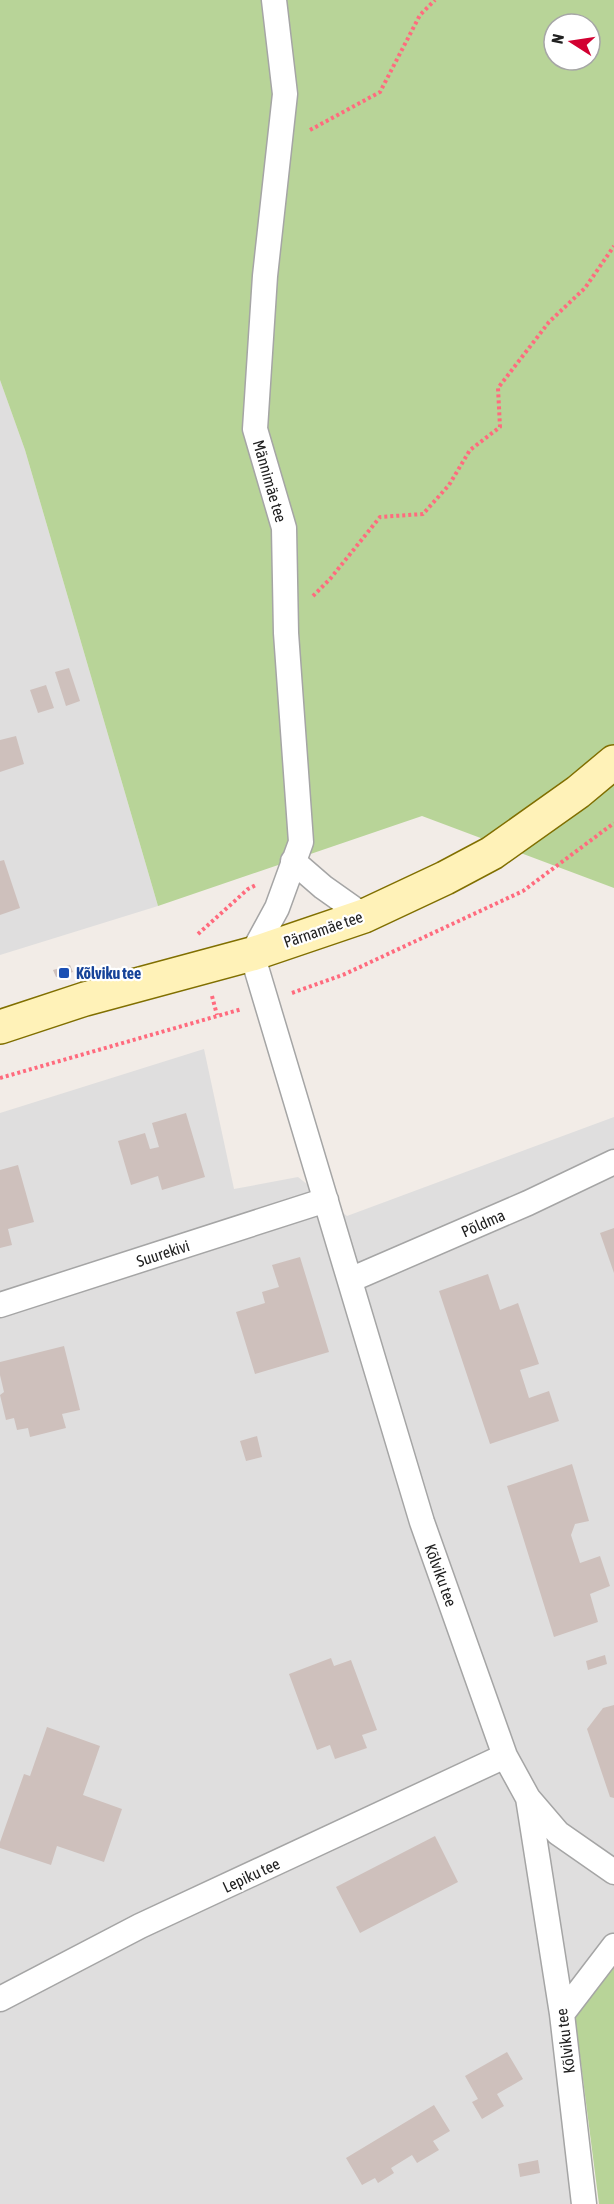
<svg xmlns="http://www.w3.org/2000/svg" width="614" height="2204" font-family="'Asap Condensed',sans-serif">
<style>
.residential{fill:#dfdede}
.forest{fill:#b8d498;fill-rule:evenodd}
.building{fill:#cec0bc}
.lines{fill:none;stroke-linecap:round;stroke-linejoin:round}
.minor-casing{stroke:#a5a5a5;stroke-width:27}
.secondary-casing{stroke:#806f00;stroke-width:36}
.path{stroke:#ff6b7e;stroke-width:4;stroke-dasharray:3 3;stroke-linecap:butt}
.minor{stroke:#fff;stroke-width:24}
.secondary{stroke:#fff2b8;stroke-width:33}
.transit-dot{fill:#1a4fb4;stroke:#fff;stroke-width:2}
.labels{text-anchor:middle;stroke-width:4.5;stroke-linejoin:round;paint-order:stroke}
.street-label{font-size:16px;fill:#212121;stroke:#fff}
.transit-label{font-size:16px;font-weight:bold;fill:#164399;stroke:#fff;text-anchor:start}
</style>
<rect width="100%" height="100%" fill="#f2ece7"/>
<path class="residential" d="M0 380 25 450 158 906 0 955Z
M204 1049 234 1189 298 1177 347 1216 614 1117V1967L574 2009 590 2204H0V1113Z"/>
<path class="forest" d="M0 0H614V888L422 816 158 906 25 450 0 380ZM554 24H590V60H554Z
M614 1967V2204H599L574 2009Z"/>
<path class="building" d="M69 668 80 701 66 706 55 672Z
M46 685 54 708 38 713 30 690Z
M16 736 24 764 0 772V740Z
M4 860 20 908 0 915V861Z
M70 965 73 972 56 977 53 970Z
M186 1113 205 1177 162 1190 158 1176 131 1185 118 1141 145 1133 150 1149 159 1147 152 1123Z
M18 1165 34 1222 8 1229 12 1245 0 1248V1170Z
M614 1228V1273L600 1233Z
M300 1257 329 1352 255 1374 236 1312 265 1303 262 1292 279 1287 272 1265Z
M488 1274 500 1310 518 1303 539 1364 520 1370 529 1398 549 1391 559 1421 490 1444 439 1291Z
M64 1346 80 1410 62 1414 66 1428 30 1437 28 1428 17 1430 14 1418 6 1420 0 1395 4 1392 0 1375V1362Z
M257 1436 262 1457 246 1461 240 1441Z
M572 1464 589 1521 575 1524 571 1535 580 1563 600 1556 610 1586 590 1594 598 1622 554 1637 507 1486Z
M605 1655 607 1664 588 1670 586 1661Z
M331 1658 334 1666 351 1660 377 1730 362 1735 367 1748 335 1759 330 1745 317 1750 289 1674Z
M614 1705V1798L610 1797 587 1729 603 1708Z
M47 1727 100 1746 83 1795 122 1809 104 1862 57 1846 51 1865 0 1848V1842L24 1774 30 1776Z
M435 1836 458 1882 360 1933 336 1887Z
M507 2052 523 2079 497 2094 504 2106 482 2119 472 2102 478 2099 465 2076Z
M434 2105 450 2131 433 2141 439 2150 417 2163 412 2155 391 2168 394 2173 378 2183 375 2178 362 2185 346 2158Z
M538 2160 540 2173 520 2177 518 2164Z"/>
<g class="lines">
<defs>
<path id="minor" d="M274 0 285 94 265 276 255 429 284 528 286 633 301 842 277 908 252 954 422 1522 505 1756 528 1798 562 2014 584 2204
M293 861 323 887 364 916
M350 1280 528 1203 614 1162
M0 1305 326 1200
M528 1798 558 1833 614 1872
M0 1999 140 1926 505 1756
M562 2014 614 1946"/>
<path id="secondary" d="M0 1027 85 999 252 954 364 916 445 878 492 853 578 792 614 762"/>
</defs>
<use href="#minor" class="minor-casing"/>
<use href="#secondary" class="secondary-casing"/>
<path class="path" d="M310 130 380 92 420 15 435 0
M313 596 330 579 380 517 423 514 449 485 470 450 500 427 498 388 549 322 585 288 614 246
M198 934 248 889 256 885
M292 993 345 974 523 891 614 823
M212 996 217 1015
M0 1078 242 1009"/>
<use href="#minor" class="minor"/>
<use href="#secondary" class="secondary"/>
</g>
<rect class="transit-dot" x="58" y="967" width="12" height="12" rx="3"/>
<g class="labels">
<g class="street-label">
<text transform="translate(270 481) rotate(74)" y="6">Männimäe tee</text>
<text transform="translate(323 929) rotate(-19)" y="6">Pärnamäe tee</text>
<text transform="translate(483 1223) rotate(-24)" y="6">Põldma</text>
<text transform="translate(163 1253) rotate(-18)" y="6">Suurekivi</text>
<text transform="translate(441 1575) rotate(70)" y="6">Kõlviku tee</text>
<text transform="translate(251 1875) rotate(-25)" y="6">Lepiku tee</text>
<text transform="translate(565 2041) rotate(-97)" y="6">Kõlviku tee</text>
</g>
<g class="transit-label">
<text x="76" y="979">Kõlviku tee</text>
</g>
</g>
<g transform="translate(572 42) rotate(282)"><circle r="28" fill="#ffffff" stroke="#a6a6a6" stroke-width="1.5"/>
<path d="M0-4.5L10 22L0 15L-10 22Z" fill="#d20031"/>
<text y="-9" font-size="16" font-weight="bold" text-anchor="middle" fill="#212121">N</text>
</g>
</svg>
